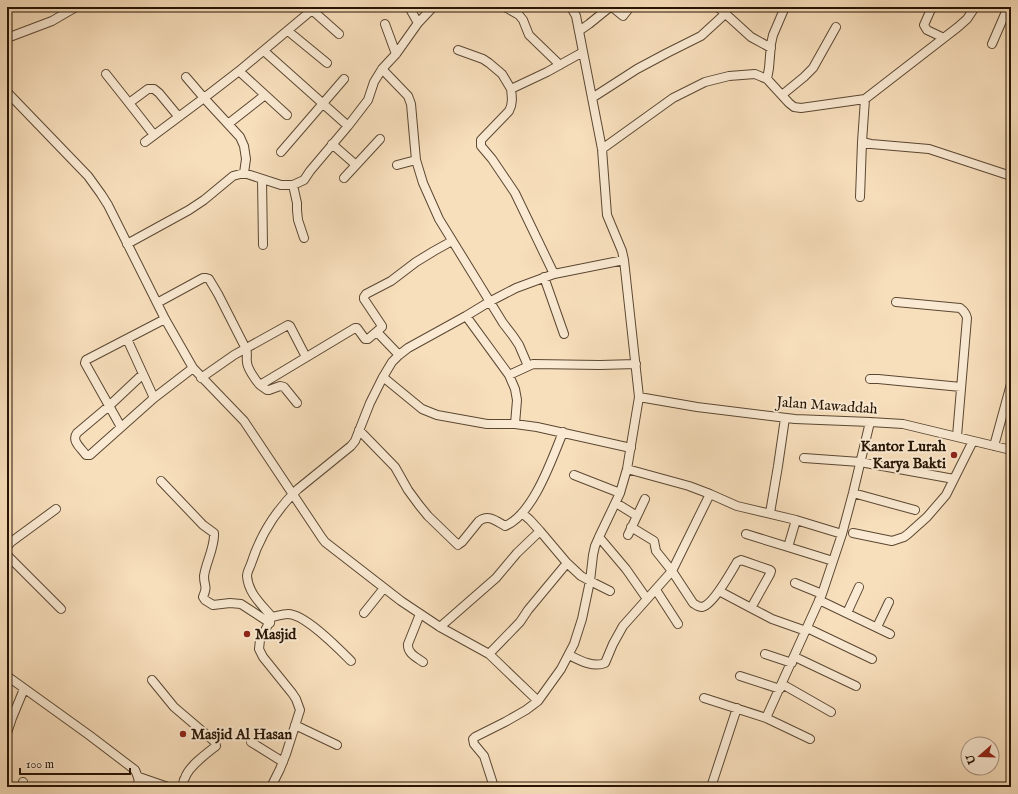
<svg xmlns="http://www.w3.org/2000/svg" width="1018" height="794" font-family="'IM FELL English',serif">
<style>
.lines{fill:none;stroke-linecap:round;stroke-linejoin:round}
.minor-casing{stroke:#5b4732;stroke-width:10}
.minor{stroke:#faead3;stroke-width:8}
.poi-dot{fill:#8f2418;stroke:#faead3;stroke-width:1.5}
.labels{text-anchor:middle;stroke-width:4;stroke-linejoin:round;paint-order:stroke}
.street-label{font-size:15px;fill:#271404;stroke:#faead3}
.poi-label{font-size:15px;font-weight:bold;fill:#271404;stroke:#faead3;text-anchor:start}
</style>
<rect width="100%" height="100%" fill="#f8dfbc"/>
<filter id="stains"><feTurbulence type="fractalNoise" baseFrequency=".005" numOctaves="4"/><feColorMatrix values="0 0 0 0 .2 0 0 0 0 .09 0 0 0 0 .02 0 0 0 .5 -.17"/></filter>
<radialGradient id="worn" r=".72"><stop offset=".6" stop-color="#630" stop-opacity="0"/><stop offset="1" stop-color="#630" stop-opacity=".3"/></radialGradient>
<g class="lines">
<defs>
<path id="minor" d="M409 7 418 23
M505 7 519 15 523 20 529 35 560 65
M612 7 623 16 630 7
M718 7 751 37 771 48
M932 7 924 25 927 30 944 38
M312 10 339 34
M385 24 396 54
M288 31 327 63
M579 31 589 24 610 7
M7 38 52 21 76 7
M992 44 1008 7
M458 50 483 59 489 63 502 74 511 89
M264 51 348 126
M382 69 408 96 411 104 416 160 423 183 439 219 503 323 513 336 519 345 528 366
M239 71 287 115
M106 74 129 103
M767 79 769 68 771 44 773 35 785 7
M7 92 88 176 101 194 108 205 165 319 193 368 244 421 322 538 325 542 401 601 440 627 489 654 538 701
M782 95 804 77 813 68 836 27
M592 98 637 69 667 53 701 36 725 14
M228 124 265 95
M154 135 129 103 148 89H154L159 93 178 116
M145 142 204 98 186 77
M862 142 871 144 929 149 1011 176
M332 144 356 165
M602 149 673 98 705 82 729 76 755 74 762 77 767 79 789 103 794 107 801 108 865 99 958 27 967 19 975 7
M281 152 344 79
M397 165 416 160
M244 173 246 159 244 146 240 137 204 98 239 71 312 10 318 7
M344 178 380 139
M262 179 263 245
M293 185 297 203V210L298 220 304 238
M860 197 862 142 865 99
M127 244 189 210 204 200 233 176 244 173 281 185H293L304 180 310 171 348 126 368 100 374 82 382 69 396 54 418 23 433 7
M554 274 515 193 492 159 481 146V140L509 111C513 104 512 97 511 89L547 72 583 52
M544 277 564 334
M896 302 960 308C964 311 966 313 967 318L957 436
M157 303 203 278H206L209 279 218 294 246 349C248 354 246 358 247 362 247 368 256 381 260 385L355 328H357L365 339H368L382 327V326L364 299V297L366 294 391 281 416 262 434 251 452 241
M466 316 509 375 515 389 517 400 515 424
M377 332 399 355
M127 339 154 398
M143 374 109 406 77 433C71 441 81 448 86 455H90L154 398 193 368
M509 375 533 364 600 365 636 364
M383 377 422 409 437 415 487 424H515L537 427 631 448
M201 378 234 355 288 325 290 326 306 357
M870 379H878L961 387
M260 385 267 390H269L280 386 284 387 297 403
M639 397 697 407 795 419 870 422 903 424 1011 450
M121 427 85 363 86 360 165 319
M359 430 395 467 408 490 419 505 428 516 458 545 459 544 462 542 479 521C489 514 496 521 505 526 533 515 552 459 563 432
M994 446 1011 384
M804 458 860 462 954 479
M627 469 689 486 710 494 737 506 796 520 842 534
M574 475 620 493
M161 481 203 525 214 533C215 547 206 562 204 576 204 587 208 585 203 597L205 600 213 605 230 603 241 604 270 623
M853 493 915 510
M616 503 637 516
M522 513 530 520 540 531 567 563 581 576 590 581 610 591
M770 513 778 466 785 418
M631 527 654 541 656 551 672 571 693 603C696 605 698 607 702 607 713 605 731 572 737 562L741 560 744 561 770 570 771 571 770 574 751 608 772 619 806 631
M853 533 892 541 904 537 908 534 927 517 946 495 973 441
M746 534 788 547 796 520
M628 535 645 499
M599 537 626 569 647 599
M7 547 11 542 56 509
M788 547 833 561
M7 555 61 609
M795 583 822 594
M656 590 678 624
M719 591 751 608
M819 600 890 634
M364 613 384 588
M847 613 859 587
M420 614 408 644C407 653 416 657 423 662
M272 617C262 605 248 593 247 576 247 572 250 567 251 564 260 536 277 509 298 489L351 446 355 441 370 403 383 377 392 362 399 355 408 348 466 316 489 302 516 288 554 274 624 260
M272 617C277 616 283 614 288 614 305 614 339 649 351 661
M440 627 496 578 517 553 540 531
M877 627 889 602
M807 628 872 659
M489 654 520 622 528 610 567 563
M765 654 792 663
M569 655C579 660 593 668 605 663L613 644 623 626 672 571 710 494
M795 657 856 686
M7 676 89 735 135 770C138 777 140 780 137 787
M740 676 780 689
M152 680 174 707 215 742 216 746C207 753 188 767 185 778 183 780 183 784 183 787
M782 684 831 712
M704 698 766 718 810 739
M766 718 822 594 842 534 853 493 870 422
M295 725 337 745
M7 733 12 718 24 689
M251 742 283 762
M139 777 168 787
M22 787 23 782
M271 787 280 769 286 754 300 710 296 699 292 693 263 657 259 649 260 640 272 617
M494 787 484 756 474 744 473 739 475 737 505 722 526 710 538 701 561 669 574 644 582 619 590 581 593 555 595 546 599 537 620 493 627 469 639 397 624 260 622 251 607 215 602 149 577 21 576 16 571 7
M711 787 737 708"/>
</defs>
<use href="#minor" class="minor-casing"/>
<use href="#minor" class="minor"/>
</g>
<g class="poi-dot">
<circle cx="954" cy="455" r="4"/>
<circle cx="247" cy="634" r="4"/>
<circle cx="183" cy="734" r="4"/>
</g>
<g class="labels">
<g class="street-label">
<text transform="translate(827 405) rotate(4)" y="5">Jalan Mawaddah</text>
</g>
<g class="poi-label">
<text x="946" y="451" text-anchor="end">Kantor Lurah<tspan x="946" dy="17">Karya Bakti</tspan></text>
<text x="255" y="639">Masjid</text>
<text x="191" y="739">Masjid Al Hasan</text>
</g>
</g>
<rect width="1018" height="794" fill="none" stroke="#f8dfbc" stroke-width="24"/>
<rect x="8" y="8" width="1002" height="778" fill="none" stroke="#271404" stroke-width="2"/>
<rect x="12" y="12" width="994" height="770" fill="none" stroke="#271404"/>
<g transform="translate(980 756) rotate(250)"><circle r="19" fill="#faead3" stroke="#a69480"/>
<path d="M0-3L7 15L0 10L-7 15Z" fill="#8f2418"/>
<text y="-6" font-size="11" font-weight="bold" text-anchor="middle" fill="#271404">U</text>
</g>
<path d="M20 768v6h110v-6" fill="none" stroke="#271404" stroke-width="2"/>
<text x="26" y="768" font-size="12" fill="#271404" stroke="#faead3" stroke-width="3" paint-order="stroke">100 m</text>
<rect width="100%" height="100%" filter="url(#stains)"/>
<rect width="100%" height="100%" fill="url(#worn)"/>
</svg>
